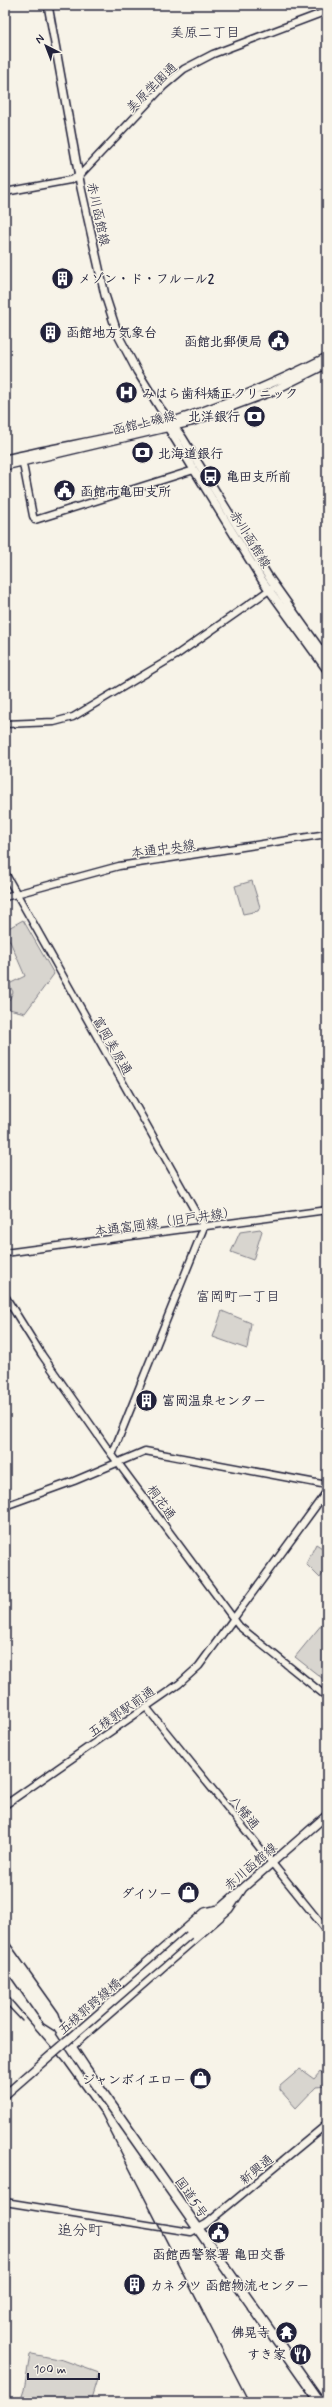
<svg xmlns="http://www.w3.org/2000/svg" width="332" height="2407" font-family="Mynerve,'Klee One',sans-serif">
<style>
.green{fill:#d8d5cf;stroke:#7d7c85}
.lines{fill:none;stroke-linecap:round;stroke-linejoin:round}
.minor-casing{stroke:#22223b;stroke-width:9}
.major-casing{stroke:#22223b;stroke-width:10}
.highway-casing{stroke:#22223b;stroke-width:12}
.minor{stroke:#f7f3e8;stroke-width:6}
.major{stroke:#f7f3e8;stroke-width:7}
.highway{stroke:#f7f3e8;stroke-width:9}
.rail{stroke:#22223b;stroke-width:1.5}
.major-bridge-casing{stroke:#22223b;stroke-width:10;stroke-linecap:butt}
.major-bridge{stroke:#f7f3e8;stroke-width:7}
.labels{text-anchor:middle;stroke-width:3;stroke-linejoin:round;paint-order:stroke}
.street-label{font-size:13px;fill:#22223b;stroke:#f7f3e8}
.poi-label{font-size:13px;font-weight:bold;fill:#22223b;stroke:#f7f3e8;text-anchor:start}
.neighbourhood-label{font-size:14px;fill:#22223b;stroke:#f7f3e8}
.quarter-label{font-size:15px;fill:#22223b;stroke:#f7f3e8}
</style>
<rect width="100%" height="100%" fill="#f7f3e8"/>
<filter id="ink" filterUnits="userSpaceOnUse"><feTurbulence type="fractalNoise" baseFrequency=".025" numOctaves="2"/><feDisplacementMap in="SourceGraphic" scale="8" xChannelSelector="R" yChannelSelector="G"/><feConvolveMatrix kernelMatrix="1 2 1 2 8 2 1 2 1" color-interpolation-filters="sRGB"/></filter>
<g filter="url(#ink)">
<path class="green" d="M252 881 260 907 258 911 243 914 235 886Z
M23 920 54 974 25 1013 5 1008 13 992 9 984 25 976 5 930Z
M260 1229 262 1231 253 1260 231 1252 240 1232Z
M222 1311 251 1323 247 1349 213 1337Z
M316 1544 327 1551V1568L320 1578 306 1564Z
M327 1618V1682L295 1657Z
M300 2069 314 2079 320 2072 327 2079V2086L316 2087 296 2108 280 2090V2086Z
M32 2354 63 2360 99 2373 90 2402H20L24 2390 30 2355Z"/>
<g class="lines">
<defs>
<path id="minor" d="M5 192 70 180 79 176 164 86 184 69 213 54 327 11
M22 459 33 516 35 520 194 470
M5 724 54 722 73 717 175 656 272 588
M5 873 204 1227 112 1455
M5 897 119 866 327 834
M5 1253 327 1210
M5 1296 42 1355 107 1448 239 1626 327 1697
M5 1506 74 1481 145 1451 327 1485
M146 1707 327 1931
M5 1805 179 1684 199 1666 327 1491
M5 2202 191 2232 206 2224 327 2124"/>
<path id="major" d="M48 5 81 188 105 295 118 335 137 371 160 408 182 437 268 576 327 659
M167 426 262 580 327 670
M5 459C54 447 105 440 153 427 214 410 271 385 327 357
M5 466 191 422 271 392 327 364
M189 1935 327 1815
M63 2035 205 1912 218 1909
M71 2047 229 1909 243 1888"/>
<path id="highway" d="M5 1946 54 2015 58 2027 85 2068 320 2402
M5 1960 47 2020 58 2027"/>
</defs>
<use href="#minor" class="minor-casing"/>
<use href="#major" class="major-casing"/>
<use href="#highway" class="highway-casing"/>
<use href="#minor" class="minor"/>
<use href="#major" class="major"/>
<use href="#highway" class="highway"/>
<path class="rail" d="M5 1993 64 2062 102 2115 249 2402
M5 2003 22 2021"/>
<defs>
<path id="major-bridge" d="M5 2095 189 1935"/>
</defs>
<use href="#major-bridge" class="major-bridge-casing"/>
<use href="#major-bridge" class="major-bridge"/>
</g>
</g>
<defs>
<symbol id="building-disc" viewBox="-11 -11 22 22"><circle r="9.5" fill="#22223b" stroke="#f7f3e8"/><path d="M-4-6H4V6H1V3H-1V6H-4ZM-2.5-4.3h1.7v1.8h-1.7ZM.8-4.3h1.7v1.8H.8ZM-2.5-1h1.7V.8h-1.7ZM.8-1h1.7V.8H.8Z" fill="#fff"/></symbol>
<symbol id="civic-disc" viewBox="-11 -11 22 22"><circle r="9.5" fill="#22223b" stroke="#f7f3e8"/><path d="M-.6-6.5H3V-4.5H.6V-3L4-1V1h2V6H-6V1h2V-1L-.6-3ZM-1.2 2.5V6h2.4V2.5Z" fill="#fff"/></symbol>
<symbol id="hospital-disc" viewBox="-11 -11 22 22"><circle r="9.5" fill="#22223b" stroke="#f7f3e8"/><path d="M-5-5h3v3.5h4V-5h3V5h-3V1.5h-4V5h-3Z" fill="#fff"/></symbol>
<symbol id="bank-disc" viewBox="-11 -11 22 22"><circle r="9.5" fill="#22223b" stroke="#f7f3e8"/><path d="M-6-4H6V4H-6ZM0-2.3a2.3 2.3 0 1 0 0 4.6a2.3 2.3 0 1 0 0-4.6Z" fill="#fff"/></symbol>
<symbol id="bus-disc" viewBox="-11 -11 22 22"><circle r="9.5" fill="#22223b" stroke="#f7f3e8"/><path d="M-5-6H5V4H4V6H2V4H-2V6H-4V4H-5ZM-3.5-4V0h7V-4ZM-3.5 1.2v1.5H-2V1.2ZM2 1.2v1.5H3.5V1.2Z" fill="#fff"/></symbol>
<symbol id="shop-disc" viewBox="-11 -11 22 22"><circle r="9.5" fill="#22223b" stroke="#f7f3e8"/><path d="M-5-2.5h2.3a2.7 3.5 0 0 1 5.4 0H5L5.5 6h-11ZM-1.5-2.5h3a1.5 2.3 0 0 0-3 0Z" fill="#fff"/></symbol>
<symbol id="temple-disc" viewBox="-11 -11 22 22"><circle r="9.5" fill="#22223b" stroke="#f7f3e8"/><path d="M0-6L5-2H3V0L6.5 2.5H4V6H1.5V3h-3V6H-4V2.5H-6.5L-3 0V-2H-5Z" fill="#fff"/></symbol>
<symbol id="restaurant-disc" viewBox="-11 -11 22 22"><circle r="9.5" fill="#22223b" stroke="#f7f3e8"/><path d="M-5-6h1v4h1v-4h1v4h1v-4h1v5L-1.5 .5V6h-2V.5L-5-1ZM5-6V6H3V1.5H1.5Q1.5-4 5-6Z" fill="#fff"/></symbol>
</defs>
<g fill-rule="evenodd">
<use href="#building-disc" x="50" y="266" width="25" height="25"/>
<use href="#building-disc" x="38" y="320" width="25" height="25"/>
<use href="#civic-disc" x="266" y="328" width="25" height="25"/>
<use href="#hospital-disc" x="114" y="380" width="25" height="25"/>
<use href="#bank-disc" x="242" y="404" width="25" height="25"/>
<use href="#bank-disc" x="130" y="440" width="25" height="25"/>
<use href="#bus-disc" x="198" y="464" width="25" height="25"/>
<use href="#civic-disc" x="52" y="478" width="25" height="25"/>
<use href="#building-disc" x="134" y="1388" width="25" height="25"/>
<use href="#shop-disc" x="176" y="1880" width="25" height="25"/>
<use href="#shop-disc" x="188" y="2066" width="25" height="25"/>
<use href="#civic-disc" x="206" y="2220" width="25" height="25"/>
<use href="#building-disc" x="122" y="2272" width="25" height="25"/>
<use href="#temple-disc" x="274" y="2320" width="25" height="25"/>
<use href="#restaurant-disc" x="288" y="2342" width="25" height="25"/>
</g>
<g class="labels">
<g class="street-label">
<text transform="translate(151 87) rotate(-44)" y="5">美原学園通</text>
<text transform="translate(99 214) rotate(78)" y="5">赤川函館線</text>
<text transform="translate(144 422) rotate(-14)" y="5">函館上磯線</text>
<text transform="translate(251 539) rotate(58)" y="5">赤川函館線</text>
<text transform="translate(163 848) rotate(-8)" y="5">本通中央線</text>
<text transform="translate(113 1045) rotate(60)" y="5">富岡美原通</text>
<text transform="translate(165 1221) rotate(-8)" y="5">本通富岡線（旧戸井線）</text>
<text transform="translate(162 1502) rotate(54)" y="5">桐花通</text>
<text transform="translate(121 1711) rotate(-35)" y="5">五稜郭駅前通</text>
<text transform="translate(245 1812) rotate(51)" y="5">八幡通</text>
<text transform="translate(250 1866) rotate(-41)" y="5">赤川函館線</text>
<text transform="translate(89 2006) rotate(-41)" y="5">五稜郭跨線橋</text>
<text transform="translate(256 2169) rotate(-39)" y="5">新興通</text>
<text transform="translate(192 2197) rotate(55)" y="5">国道5号</text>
</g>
<g class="poi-label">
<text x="78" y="283">メゾン・ド・フルール2</text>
<text x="66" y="337">函館地方気象台</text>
<text x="262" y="346" text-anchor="end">函館北郵便局</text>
<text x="142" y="398">みはら歯科矯正クリニック</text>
<text x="240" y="421" text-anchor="end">北洋銀行</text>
<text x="158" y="458">北海道銀行</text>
<text x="226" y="481">亀田支所前</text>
<text x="80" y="496">函館市亀田支所</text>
<text x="162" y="1405">富岡温泉センター</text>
<text x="172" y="1898" text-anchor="end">ダイソー</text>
<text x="186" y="2084" text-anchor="end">ジャンボイエロー</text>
<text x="219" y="2259" text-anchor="middle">函館西警察署 亀田交番</text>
<text x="150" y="2290">カネタツ 函館物流センター</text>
<text x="270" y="2337" text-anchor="end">佛晃寺</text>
<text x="286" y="2359" text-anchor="end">すき家</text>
</g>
<g class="neighbourhood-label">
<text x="205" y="37">美原二丁目</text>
<text x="238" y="1301">富岡町一丁目</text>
</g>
<g class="quarter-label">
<text x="80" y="2235">追分町</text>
</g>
</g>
<rect width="332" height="2407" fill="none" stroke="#f7f3e8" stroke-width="20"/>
<rect x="10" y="10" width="312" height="2387" fill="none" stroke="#22223b" stroke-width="1.5" filter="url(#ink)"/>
<g transform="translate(46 46) rotate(318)" stroke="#f7f3e8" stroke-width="3" paint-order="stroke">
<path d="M0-3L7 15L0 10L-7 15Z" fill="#22223b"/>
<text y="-6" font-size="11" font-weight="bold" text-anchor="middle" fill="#22223b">N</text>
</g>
<path d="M28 2373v6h71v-6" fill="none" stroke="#22223b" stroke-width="2"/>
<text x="34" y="2373" font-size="12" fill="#22223b" stroke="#f7f3e8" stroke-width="3" paint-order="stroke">100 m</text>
</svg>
